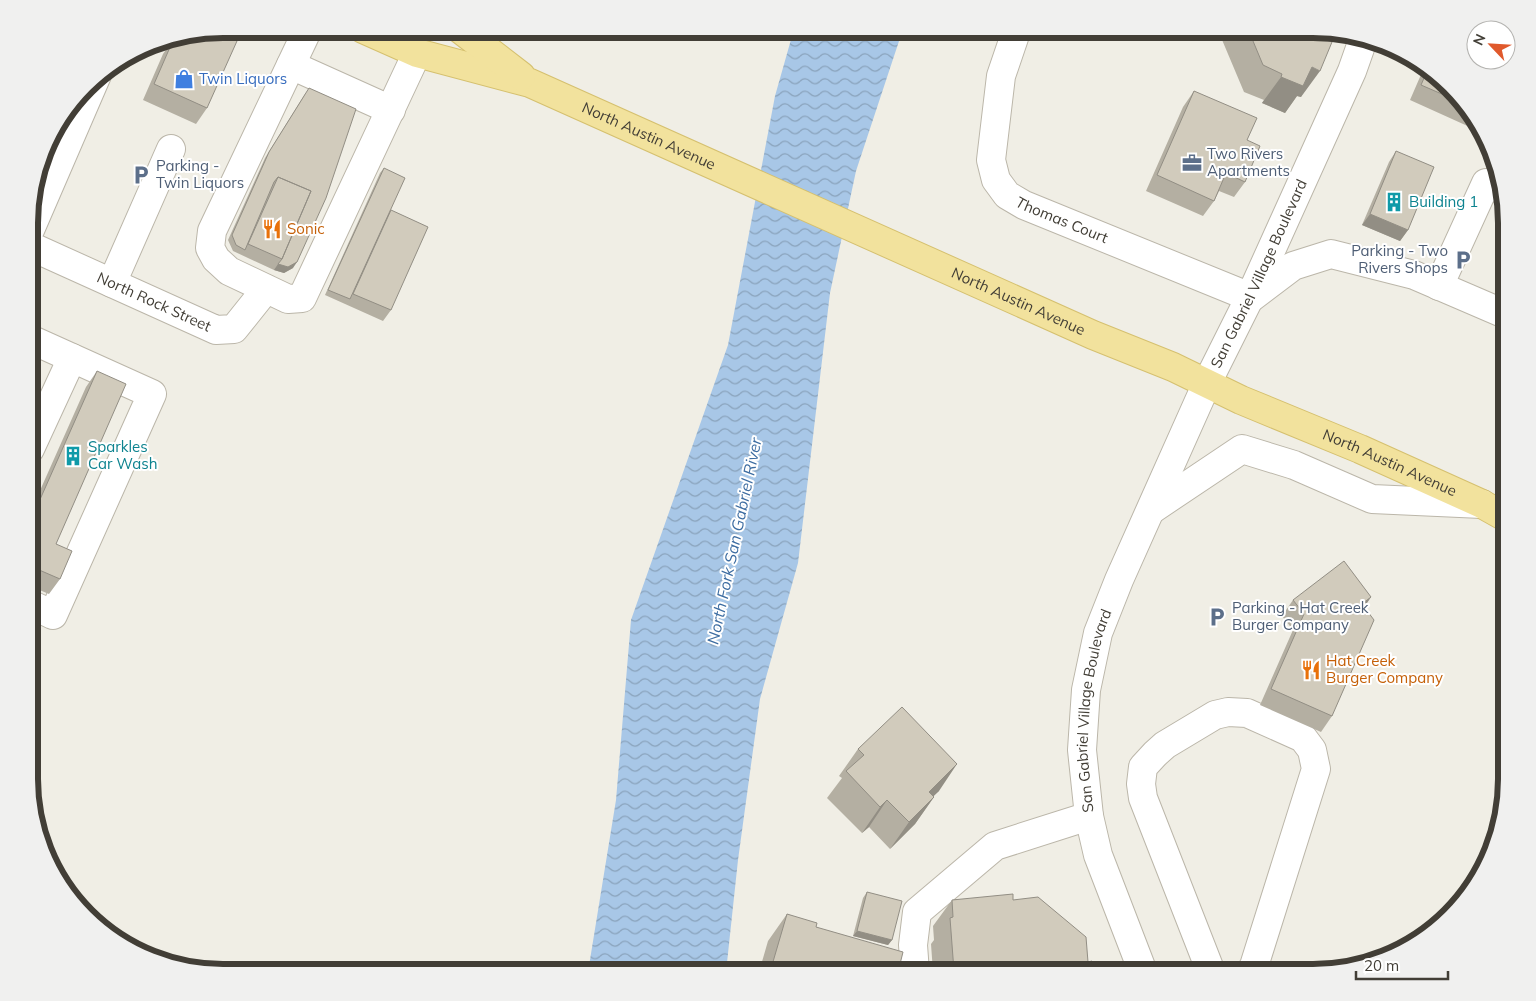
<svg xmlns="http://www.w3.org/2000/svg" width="1536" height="1001" font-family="Mulish,sans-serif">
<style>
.water{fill:url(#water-waves)}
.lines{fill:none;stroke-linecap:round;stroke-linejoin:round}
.minor-casing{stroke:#bbb6a9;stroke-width:30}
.major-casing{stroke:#d5c06f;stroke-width:30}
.minor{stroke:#fff;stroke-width:28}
.major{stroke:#f2e29d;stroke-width:28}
.wall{fill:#b4afa2}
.shaded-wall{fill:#928e84}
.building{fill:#d1cbbc;stroke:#928e84}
.labels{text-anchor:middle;stroke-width:4;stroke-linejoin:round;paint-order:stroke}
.shop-label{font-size:15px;fill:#366cbe;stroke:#fff;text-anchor:start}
.street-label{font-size:15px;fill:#423e36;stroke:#fff}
.service-label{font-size:15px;fill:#4e5e75;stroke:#fff;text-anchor:start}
.culture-label{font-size:15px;fill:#0d838f;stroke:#fff;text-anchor:start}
.food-label{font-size:15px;fill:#c56008;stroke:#fff;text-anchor:start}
.water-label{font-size:16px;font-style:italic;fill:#3c6ca1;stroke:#fff}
.rim{fill:none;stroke:#423e36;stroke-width:6}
</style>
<defs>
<pattern id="water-waves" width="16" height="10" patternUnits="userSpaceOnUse" patternTransform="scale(1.25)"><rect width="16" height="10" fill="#a8c7e7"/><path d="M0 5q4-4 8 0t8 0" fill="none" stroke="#8aa3bc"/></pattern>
</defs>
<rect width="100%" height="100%" fill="#f0eee5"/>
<path class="water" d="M794 29H903L856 171 830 293 798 563 760 699 738 860 726 972H588L616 800 631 620 728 345 775 96Z"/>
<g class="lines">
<defs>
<g id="minor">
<path d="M308 29 212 231 210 248 216 259 229 271 288 299 302 298 417 53"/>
<path id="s1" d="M1017 29 1001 76 991 160 996 180 1007 195 1024 205 1250 297"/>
<path d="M291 65 391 110"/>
<path d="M30 230 97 75"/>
<path id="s2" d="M30 246 216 330 234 329 266 289"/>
<path d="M112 283 171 149"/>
<path d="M1439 286 1486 183 1500 189"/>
<path d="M1252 297 1293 266 1331 254 1414 275 1507 315"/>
<path d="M30 339 152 394 53 615 30 604"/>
<path d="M30 449 72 358"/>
<path d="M1151 510 1242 449 1294 465 1372 499 1482 504"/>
<path d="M915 972 913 945 917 912 995 846 1089 816"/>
<path id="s3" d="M1143 972 1098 855 1089 816 1082 750 1086 690 1098 633 1119 580 1207 383 1250 297 1352 71 1364 37"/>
<path d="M1211 972 1143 798 1141 784 1143 767 1155 754 1165 745 1215 715 1228 712 1247 713 1303 738 1312 750 1316 769 1254 966 1250 972"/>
</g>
<g id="major">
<path id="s4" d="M363 29 417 53 530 83 1093 335 1173 367 1241 400 1360 449 1482 504 1507 518"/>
<path d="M460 29 521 76"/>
</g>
</defs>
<use href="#minor" class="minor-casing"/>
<use href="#major" class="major-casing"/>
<use href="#minor" class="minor"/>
<use href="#major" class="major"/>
</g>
<path class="wall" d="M1223 29H1314L1319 34 1301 97 1297 96 1285 113 1262 103 1264 100 1244 92 1220 35Z
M214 30 207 108 196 124 143 100 163 54 174 38 178 40 180 37Z
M1426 66 1481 126 1483 133 1410 100 1423 70Z
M1194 91 1247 140 1245 182 1234 197 1219 191 1214 201 1203 216 1146 191 1183 107Z
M305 94 293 268 284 273 274 270 233 251 228 240 265 158Z
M1396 151 1408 230 1400 241 1362 225 1389 162Z
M384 168 387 216 391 210V310L383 321 325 295 380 173Z
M97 371 56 544 60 579 49 594 30 586V513L86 387Z
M1371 597 1364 607 1332 716 1321 732 1260 705 1293 630 1282 616 1293 600Z
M858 749 939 791 933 796 934 797 915 824 890 849 869 827 862 833 827 798 842 778 839 776Z
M867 892 892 940 888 945 853 936 863 898Z
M952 900H1013L1088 962 1093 972H933L931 944 934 940 933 926Z
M787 914 816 927 898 972H759L768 941Z"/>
<path class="shaded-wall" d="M1312 67 1320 71 1301 97 1297 96 1285 113 1262 103 1281 77Z
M1370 214 1408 230 1400 241 1362 225Z
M297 262 293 268 284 273 274 270 278 264Z
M1371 597 1360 613 1362 604Z
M957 764 939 791 910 819 929 792Z
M934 797 915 824 890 849 909 822Z
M887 800 869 827 862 833 880 807Z
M857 931 892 940 888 945 853 936Z
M984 968 981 972H954V971Z"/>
<path class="building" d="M1248 29H1314L1321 30 1319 34 1324 36V39L1332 42 1320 71 1312 67 1303 86 1281 77 1282 74 1263 65Z
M214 30 237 41 207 108 154 84 174 38 182 42 184 36Z
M1428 69 1458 101 1421 85Z
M309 88 356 109 326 198 297 262 288 267 278 264 282 259 311 191 278 177 274 182 245 250 236 245 232 235 269 152Z
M1194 91 1257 118 1247 140 1260 146 1245 182 1226 173 1214 201 1157 175Z
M1396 151 1434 167 1408 230 1370 214Z
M384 168 405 178 350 299 328 290Z
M278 177 311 191 282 259 248 244Z
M391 210 428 227 391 310 353 294Z
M97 371 126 384 56 544 72 551 60 579 30 566V522Z
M1344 561 1371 597 1362 604 1374 620 1332 716 1271 689 1304 614 1293 600Z
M902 707 957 764 929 792 934 797 909 822 887 800 880 807 846 771 864 755 858 749Z
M867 892 902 901 892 940 857 931Z
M1013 894V900L1038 897 1086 937 1088 962 1092 961 1093 972H984V968L954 971 950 918 953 917 952 900Z
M787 914 817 923 816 927 903 952 898 972H770Z"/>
<defs>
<symbol id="shop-bare" viewBox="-9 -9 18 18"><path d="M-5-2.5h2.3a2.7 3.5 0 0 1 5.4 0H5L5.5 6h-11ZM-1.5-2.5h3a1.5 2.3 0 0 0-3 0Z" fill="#3f7fe0" stroke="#fff" stroke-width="2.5" paint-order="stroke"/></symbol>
<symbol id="office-bare" viewBox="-9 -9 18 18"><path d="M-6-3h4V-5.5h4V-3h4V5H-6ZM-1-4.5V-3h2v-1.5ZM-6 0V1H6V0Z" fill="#5c6f8a" stroke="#fff" stroke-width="2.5" paint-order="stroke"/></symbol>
<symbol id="parking-bare" viewBox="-9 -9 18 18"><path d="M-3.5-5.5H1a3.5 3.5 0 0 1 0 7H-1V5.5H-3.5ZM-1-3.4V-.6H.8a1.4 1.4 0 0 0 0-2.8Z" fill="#5c6f8a" stroke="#fff" stroke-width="2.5" paint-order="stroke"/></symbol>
<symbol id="building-bare" viewBox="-9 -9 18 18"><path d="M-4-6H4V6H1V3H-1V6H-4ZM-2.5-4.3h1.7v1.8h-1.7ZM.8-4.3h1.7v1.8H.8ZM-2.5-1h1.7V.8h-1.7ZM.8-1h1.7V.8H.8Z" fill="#0f9aa8" stroke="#fff" stroke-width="2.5" paint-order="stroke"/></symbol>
<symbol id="restaurant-bare" viewBox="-9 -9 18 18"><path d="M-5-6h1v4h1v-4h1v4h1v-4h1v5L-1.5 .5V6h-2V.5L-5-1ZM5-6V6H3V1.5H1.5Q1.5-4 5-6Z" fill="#e8710a" stroke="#fff" stroke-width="2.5" paint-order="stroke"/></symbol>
</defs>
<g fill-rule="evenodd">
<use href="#shop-bare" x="170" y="65" width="28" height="28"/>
<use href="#office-bare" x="1178" y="149" width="28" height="28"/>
<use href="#parking-bare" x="127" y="161" width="28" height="28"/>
<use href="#building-bare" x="1380" y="188" width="28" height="28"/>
<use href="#restaurant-bare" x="258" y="215" width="28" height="28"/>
<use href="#parking-bare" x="1449" y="246" width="28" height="28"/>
<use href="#building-bare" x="59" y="442" width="28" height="28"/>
<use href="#parking-bare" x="1203" y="603" width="28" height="28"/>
<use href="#restaurant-bare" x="1297" y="656" width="28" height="28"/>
</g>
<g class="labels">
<g class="shop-label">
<text x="199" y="84">Twin Liquors</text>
</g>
<g class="street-label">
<text dy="5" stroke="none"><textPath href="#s4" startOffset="306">North Austin Avenue</textPath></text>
<text dy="5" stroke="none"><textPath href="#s1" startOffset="234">Thomas Court</textPath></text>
<text dy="5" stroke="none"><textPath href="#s3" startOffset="744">San Gabriel Village Boulevard</textPath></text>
<text dy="5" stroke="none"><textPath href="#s4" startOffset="711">North Austin Avenue</textPath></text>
<text dy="5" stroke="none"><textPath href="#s2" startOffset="136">North Rock Street</textPath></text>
<text dy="5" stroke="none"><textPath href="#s4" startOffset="1116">North Austin Avenue</textPath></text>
<text dy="5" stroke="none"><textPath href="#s3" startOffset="272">San Gabriel Village Boulevard</textPath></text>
</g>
<g class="service-label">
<text x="1207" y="159">Two Rivers<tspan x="1207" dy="17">Apartments</tspan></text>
<text x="156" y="171">Parking -<tspan x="156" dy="17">Twin Liquors</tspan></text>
<text x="1448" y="256" text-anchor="end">Parking - Two<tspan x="1448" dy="17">Rivers Shops</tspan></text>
<text x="1232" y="613">Parking - Hat Creek<tspan x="1232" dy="17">Burger Company</tspan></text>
</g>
<g class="culture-label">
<text x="1409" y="207">Building 1</text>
<text x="88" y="452">Sparkles<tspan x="88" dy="17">Car Wash</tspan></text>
</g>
<g class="food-label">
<text x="287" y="234">Sonic</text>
<text x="1326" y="666">Hat Creek<tspan x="1326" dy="17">Burger Company</tspan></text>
</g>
<g class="water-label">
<text transform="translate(734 541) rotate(-78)" y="6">North Fork San Gabriel River</text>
</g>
</g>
<path d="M0 0H1536V1001H0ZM223 38H1313A185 185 0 0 1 1498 223V779A185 185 0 0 1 1313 964H223A185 185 0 0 1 38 779V223A185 185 0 0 1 223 38Z" fill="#f0f0ef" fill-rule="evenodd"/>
<path class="rim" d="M223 38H1313A185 185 0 0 1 1498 223V779A185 185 0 0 1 1313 964H223A185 185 0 0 1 38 779V223A185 185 0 0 1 223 38Z"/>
<g transform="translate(1491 45) rotate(295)"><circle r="24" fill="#ffffff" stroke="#b3b2af"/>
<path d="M0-4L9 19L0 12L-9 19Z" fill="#e0592c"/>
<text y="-8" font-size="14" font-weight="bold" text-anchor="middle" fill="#423e36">N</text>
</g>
<path d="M1356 971v8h92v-8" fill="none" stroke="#423e36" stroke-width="2.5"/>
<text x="1364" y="971" font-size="15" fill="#423e36" stroke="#ffffff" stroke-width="4" paint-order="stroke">20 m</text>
</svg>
